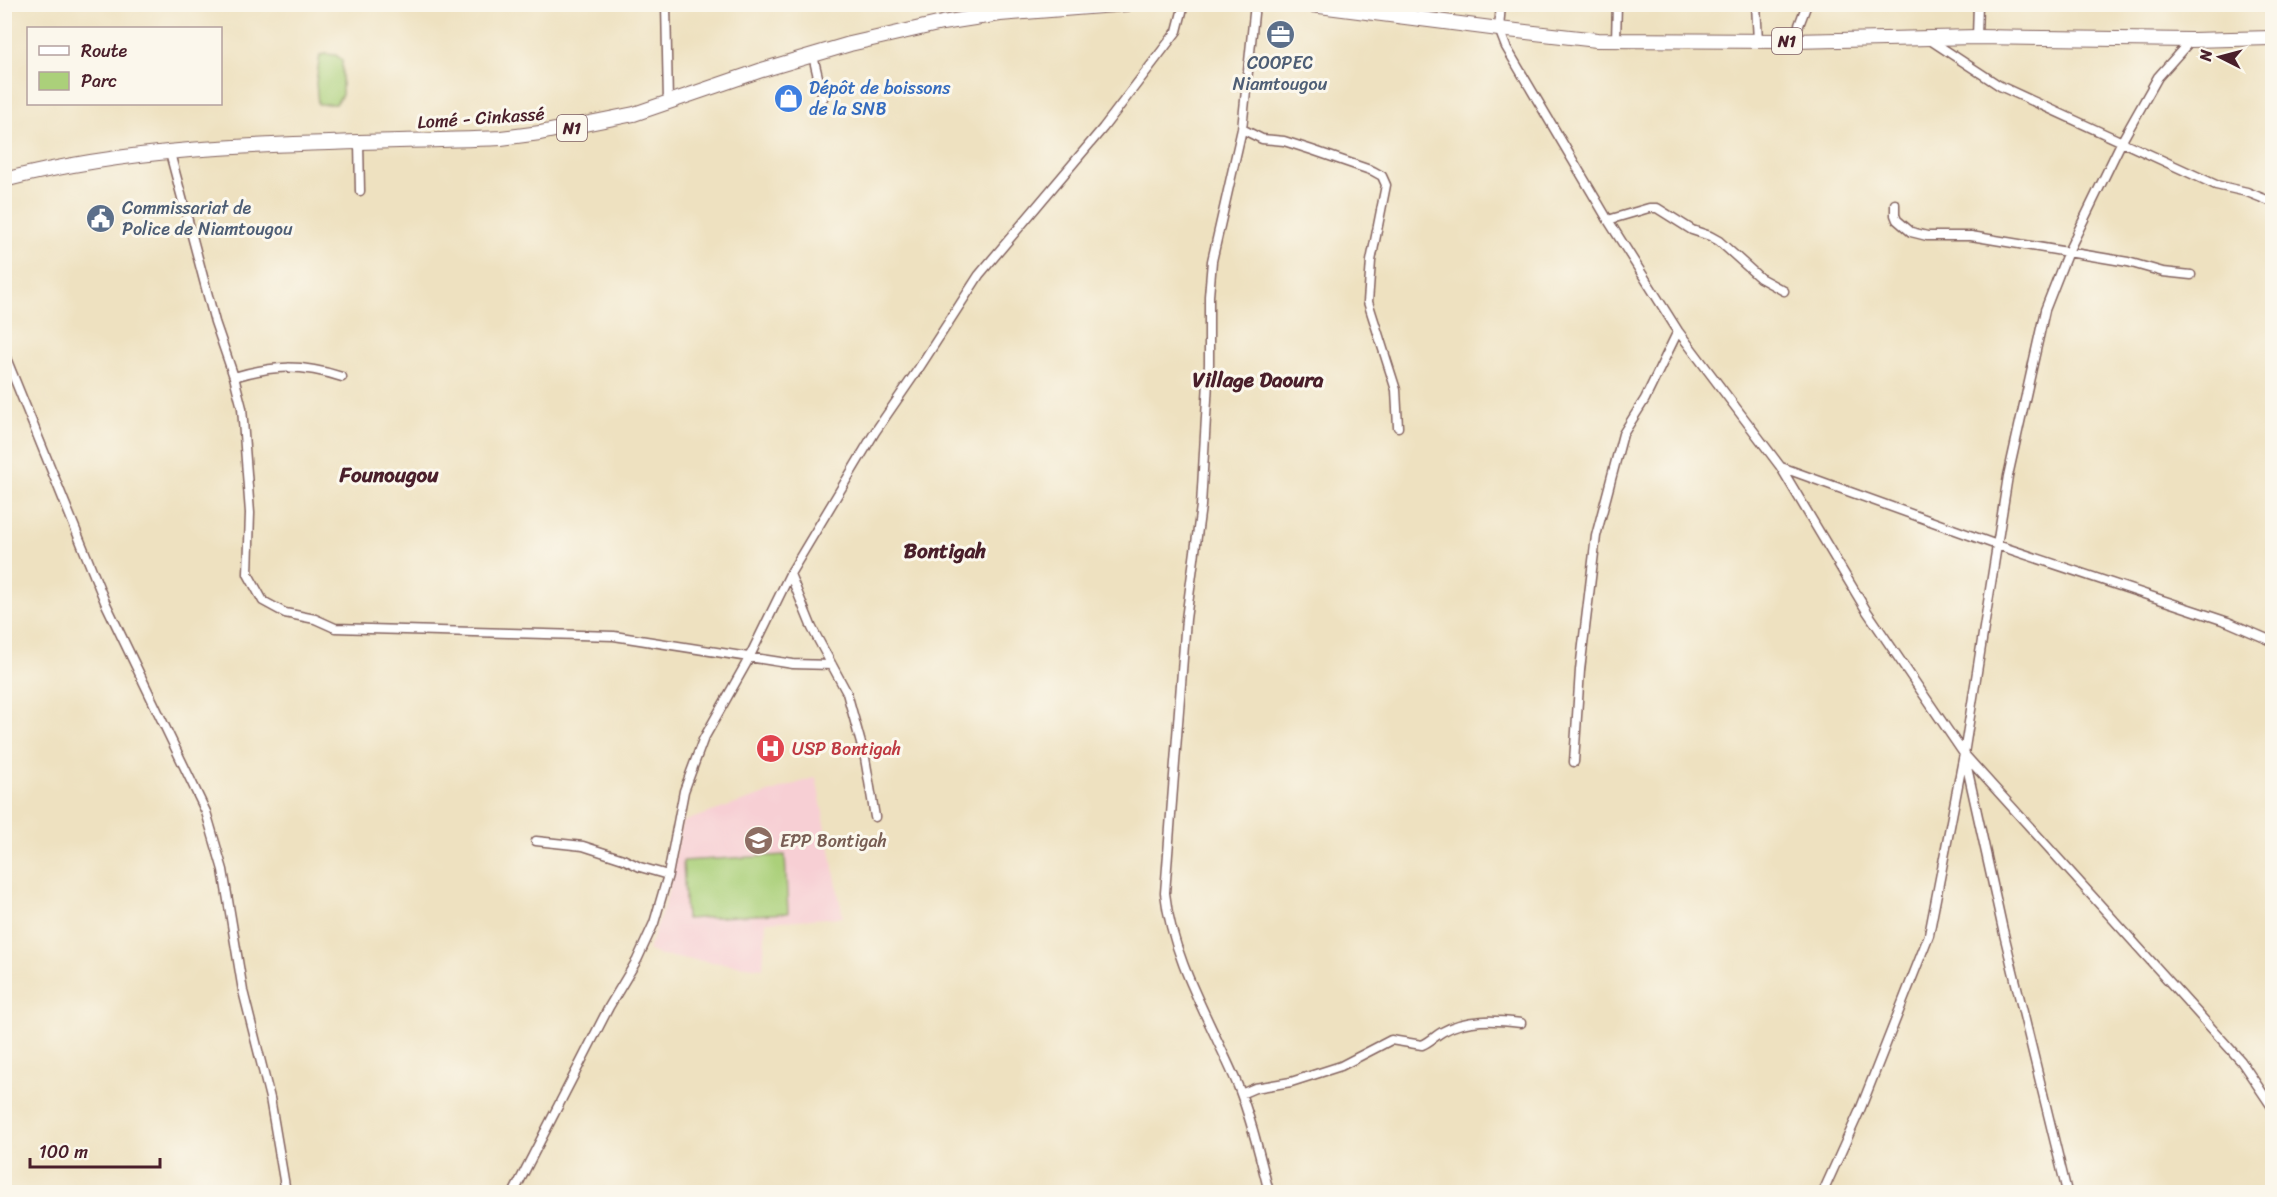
<svg xmlns="http://www.w3.org/2000/svg" width="2277" height="1197" font-family="Sriracha,sans-serif">
<style>
.built{fill:#f7cfd4}
.green{fill:#abd07a;stroke:#7a7852;stroke-width:1.5}
.lines{fill:none;stroke-linecap:round;stroke-linejoin:round}
.minor-casing{stroke:#83635f;stroke-width:11}
.trunk-casing{stroke:#83635f;stroke-width:16}
.minor{stroke:#fff;stroke-width:8}
.trunk{stroke:#fff;stroke-width:14}
.labels{text-anchor:middle;stroke-width:6;stroke-linejoin:round;paint-order:stroke}
.shield{fill:#fbf7ec;stroke:#7f6065;stroke-width:1.5}
.shield-label{font-size:16px;font-weight:bold;fill:#4a1f2b}
.service-label{font-size:18px;fill:#4e5e75;stroke:#fbf7ec}
.shop-label{font-size:18px;fill:#366cbe;stroke:#fbf7ec;text-anchor:start}
.street-label{font-size:18px;fill:#4a1f2b;stroke:#fbf7ec}
.health-label{font-size:18px;fill:#be3a42;stroke:#fbf7ec;text-anchor:start}
.education-label{font-size:18px;fill:#785e54;stroke:#fbf7ec;text-anchor:start}
.quarter-label{font-size:21px;font-weight:bold;fill:#4a1f2b;stroke:#fbf7ec}
</style>
<rect width="100%" height="100%" fill="#fbf7ec"/>
<filter id="ink" filterUnits="userSpaceOnUse"><feTurbulence type="fractalNoise" baseFrequency=".0167" numOctaves="2"/><feDisplacementMap in="SourceGraphic" scale="12" xChannelSelector="R" yChannelSelector="G"/><feConvolveMatrix kernelMatrix="1 2 1 2 8 2 1 2 1" color-interpolation-filters="sRGB"/></filter>
<filter id="wash" filterUnits="userSpaceOnUse"><feTurbulence type="fractalNoise" baseFrequency=".008" numOctaves="4" result="noise"/><feDisplacementMap in="SourceGraphic" scale="24" xChannelSelector="R" yChannelSelector="G"/><feGaussianBlur stdDeviation="1.35" result="paint"/><feColorMatrix in="noise" values="0 0 0 0 0 0 0 0 0 0 0 0 0 0 0 0 0 1.4 0 .05"/><feComposite in="paint" operator="in"/></filter>
<g filter="url(#wash)">
<rect width="100%" height="100%" fill="#eee1c0"/>
<path class="built" d="M816 777 843 917 766 922 763 968 661 956 648 950 666 901 682 822Z"/>
<path class="green" d="M326 54 336 55 342 60V95L336 104H318L316 83 320 55Z
M785 855 788 913 686 919 683 861Z"/>
</g>
<g filter="url(#ink)">
<g class="lines">
<defs>
<path id="minor" d="M666 4 668 102
M1255 4 1242 129 1212 261 1209 296V364L1201 506 1186 619 1165 893C1172 960 1212 1024 1238 1086 1252 1121 1260 1157 1269 1192
M1501 4 1499 29 1506 47 1608 220 1678 331 1780 466 1866 610 1964 754 2241 1061 2272 1107
M1756 4 1758 41
M1977 37 1978 4
M1616 40 1617 4
M1930 40 2000 86 2216 185 2247 192 2272 202
M1793 41 1807 4
M813 56 823 98
M1242 129 1262 139 1284 141 1312 150 1373 171 1382 176 1386 185 1371 261 1368 302 1396 390 1398 427
M359 143 360 191
M170 153 215 322 234 377 242 408 250 513 248 574 263 601 285 613 315 619 335 628 614 636 793 664 832 665
M1895 204V215L1897 220 1911 232 1927 236H1971L2128 262 2163 272 2191 275
M1608 220 1649 208H1657L1692 230 1710 236 1719 241 1760 278 1784 291
M4 353 105 602 206 812 223 870 243 991 270 1098 286 1192
M234 377C274 365 301 364 342 377
M1781 467 1997 545 2228 622 2272 641
M790 574 812 628 847 693 865 758 875 817
M1965 758 2003 930 2067 1192
M1574 762 1580 670 1596 536 1623 434 1645 399 1678 331
M536 841 583 846 623 859 640 867 668 875
M1241 1094 1255 1088 1291 1082 1341 1066 1391 1040 1422 1045C1430 1042 1435 1036 1442 1032 1466 1018 1495 1020 1521 1023
M514 1192 609 1007 637 960 654 923 668 875 684 791 703 740 747 662 790 574 875 432 919 368 979 275 1103 128 1177 31 1184 4
M1823 1192 1860 1110 1929 935 1964 754 2008 476 2045 310 2067 254 2122 141 2158 77 2191 40"/>
<path id="trunk" d="M1304 4 1499 29 1597 40 1793 41 1977 37 2191 40 2272 38
M4 180C166 138 336 145 501 138L540 133 634 114 762 70 850 44 942 23 1000 14 1127 4"/>
</defs>
<use href="#minor" class="minor-casing"/>
<use href="#trunk" class="trunk-casing"/>
<use href="#minor" class="minor"/>
<use href="#trunk" class="trunk"/>
</g>
</g>
<defs>
<symbol id="office-disc" viewBox="-11 -11 22 22"><circle r="9.5" fill="#5c6f8a" stroke="#fbf7ec"/><path d="M-6-3h4V-5.5h4V-3h4V5H-6ZM-1-4.5V-3h2v-1.5ZM-6 0V1H6V0Z" fill="#fff"/></symbol>
<symbol id="shop-disc" viewBox="-11 -11 22 22"><circle r="9.5" fill="#3f7fe0" stroke="#fbf7ec"/><path d="M-5-2.5h2.3a2.7 3.5 0 0 1 5.4 0H5L5.5 6h-11ZM-1.5-2.5h3a1.5 2.3 0 0 0-3 0Z" fill="#fff"/></symbol>
<symbol id="civic-disc" viewBox="-11 -11 22 22"><circle r="9.5" fill="#5c6f8a" stroke="#fbf7ec"/><path d="M-.6-6.5H3V-4.5H.6V-3L4-1V1h2V6H-6V1h2V-1L-.6-3ZM-1.2 2.5V6h2.4V2.5Z" fill="#fff"/></symbol>
<symbol id="hospital-disc" viewBox="-11 -11 22 22"><circle r="9.5" fill="#e0444e" stroke="#fbf7ec"/><path d="M-5-5h3v3.5h4V-5h3V5h-3V1.5h-4V5h-3Z" fill="#fff"/></symbol>
<symbol id="school-disc" viewBox="-11 -11 22 22"><circle r="9.5" fill="#8d6e63" stroke="#fbf7ec"/><path d="M0-5L7-2L0 1L-7-2ZM-4 1L0 2.5L4 1V4Q0 6-4 4Z" fill="#fff"/></symbol>
</defs>
<g fill-rule="evenodd">
<use href="#office-disc" x="1264" y="18" width="33" height="33"/>
<use href="#shop-disc" x="772" y="82" width="33" height="33"/>
<use href="#civic-disc" x="84" y="202" width="33" height="33"/>
<use href="#hospital-disc" x="754" y="732" width="33" height="33"/>
<use href="#school-disc" x="742" y="824" width="33" height="33"/>
</g>
<g class="labels">
<g class="shield">
<rect x="1772" y="28" width="30" height="26" rx="4.5"/>
<rect x="557" y="115" width="30" height="26" rx="4.5"/>
</g>
<g class="shield-label">
<text x="1787" y="47">N1</text>
<text x="572" y="134">N1</text>
</g>
<g class="service-label">
<text x="1280" y="69">COOPEC<tspan x="1280" dy="21">Niamtougou</tspan></text>
<text x="122" y="214" text-anchor="start">Commissariat de<tspan x="122" dy="21">Police de Niamtougou</tspan></text>
</g>
<g class="shop-label">
<text x="809" y="94">Dépôt de boissons<tspan x="809" dy="21">de la SNB</tspan></text>
</g>
<g class="street-label">
<text transform="translate(481 118) rotate(-4)" y="6">Lomé - Cinkassé</text>
</g>
<g class="health-label">
<text x="792" y="755">USP Bontigah</text>
</g>
<g class="education-label">
<text x="780" y="847">EPP Bontigah</text>
</g>
<g class="quarter-label">
<text x="1258" y="387">Village Daoura</text>
<text x="389" y="482">Founougou</text>
<text x="945" y="558">Bontigah</text>
</g>
</g>
<rect width="2277" height="1197" fill="none" stroke="#fbf7ec" stroke-width="24"/>
<rect x="27" y="27" width="195" height="78" fill="#fbf7ec" stroke="#b4a19f" stroke-width="1.5"/>
<rect x="39" y="46" width="30" height="9" fill="#ffffff" stroke="#b4a19f" stroke-width="1.5"/>
<text x="81" y="57" font-size="18" fill="#4a1f2b">Route</text>
<rect x="39" y="72" width="30" height="18" fill="#abd07a" stroke="#b4a19f" stroke-width="1.5"/>
<text x="81" y="87" font-size="18" fill="#4a1f2b">Parc</text>
<g transform="translate(2220 57) rotate(276)" stroke="#fbf7ec" stroke-width="4.5" paint-order="stroke">
<path d="M0-4.5L10 22L0 15L-10 22Z" fill="#4a1f2b"/>
<text y="-9" font-size="16" font-weight="bold" text-anchor="middle" fill="#4a1f2b">N</text>
</g>
<path d="M30 1158v9h130v-9" fill="none" stroke="#4a1f2b" stroke-width="3"/>
<text x="39" y="1158" font-size="18" fill="#4a1f2b" stroke="#fbf7ec" stroke-width="4.5" paint-order="stroke">100 m</text>
</svg>
